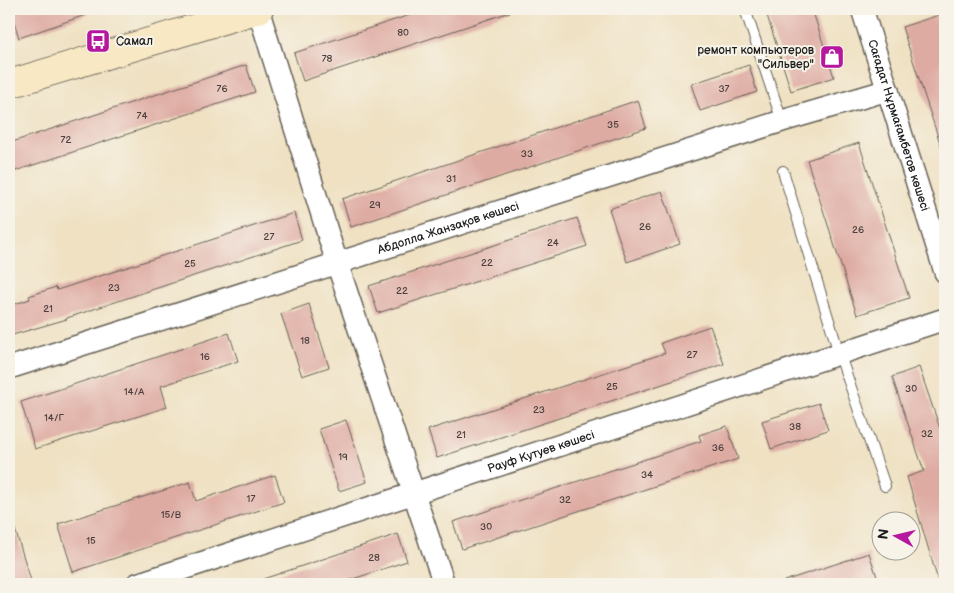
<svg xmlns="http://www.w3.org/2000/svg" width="954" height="593" font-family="'Balsamiq Sans',sans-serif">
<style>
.building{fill:#deaba3}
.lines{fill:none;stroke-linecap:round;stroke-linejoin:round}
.lane-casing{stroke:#666156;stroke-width:12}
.street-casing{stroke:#666156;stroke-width:24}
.secondary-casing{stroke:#666156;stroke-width:30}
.lane{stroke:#fff;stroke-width:10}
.street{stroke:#fff;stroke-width:21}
.secondary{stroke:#f8e8c3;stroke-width:28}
.labels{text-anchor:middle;stroke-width:4;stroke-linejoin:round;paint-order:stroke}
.number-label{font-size:10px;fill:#4c403e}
.poi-label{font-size:12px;fill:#1c1c1c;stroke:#f7f3e8;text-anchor:start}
.street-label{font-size:12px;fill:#1c1c1c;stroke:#f7f3e8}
</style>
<rect width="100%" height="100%" fill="#f7f3e8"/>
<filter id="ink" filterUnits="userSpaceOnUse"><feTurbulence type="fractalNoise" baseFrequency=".02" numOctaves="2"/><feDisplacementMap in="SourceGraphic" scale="10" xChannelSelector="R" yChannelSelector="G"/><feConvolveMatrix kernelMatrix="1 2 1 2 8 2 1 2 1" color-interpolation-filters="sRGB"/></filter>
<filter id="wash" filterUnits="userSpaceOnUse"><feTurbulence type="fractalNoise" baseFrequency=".0096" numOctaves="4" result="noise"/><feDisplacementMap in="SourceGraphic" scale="20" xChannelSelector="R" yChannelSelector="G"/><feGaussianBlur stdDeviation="1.12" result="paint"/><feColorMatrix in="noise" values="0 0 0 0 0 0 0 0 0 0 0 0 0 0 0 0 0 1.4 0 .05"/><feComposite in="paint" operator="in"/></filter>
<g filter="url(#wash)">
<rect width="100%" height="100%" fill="#efe1c2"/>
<g id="blocks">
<path class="building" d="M10 9H96L97 11 19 38Z
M428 9H509L510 12 303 81 294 53Z
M765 9H812L834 77 791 91Z
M945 13V148L942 149 902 27Z
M246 65 255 92 9 173V143Z
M749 65 757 92 700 111 691 84Z
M638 100 646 128 351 227 342 199Z
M859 143 909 298 857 315 807 160Z
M662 191 680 244 627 262 609 209Z
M294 213 302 240 67 318V319L9 336V306L30 299 29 296 56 287 57 290Z
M577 218 587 246 378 313 369 286Z
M309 304 329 367 302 376 281 314Z
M710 326 724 364 437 458 428 430 665 353 661 343Z
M229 333 238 361 161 386 167 407 35 449 21 402Z
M919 367 945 443V584H939L907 477 924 471 892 377Z
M819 403 828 430 771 449 762 421Z
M346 420 367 482 339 491 319 429Z
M727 426 738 459 462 549 453 522 701 441 699 435Z
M275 475 284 502 73 572 58 524 190 482 196 501Z
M13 523 32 584H9V524Z
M398 534 407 561 338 584H257V581Z
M869 553 878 580 866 584H785L784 581Z"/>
</g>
</g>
<g filter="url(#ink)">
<use href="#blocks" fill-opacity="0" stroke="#666156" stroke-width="1"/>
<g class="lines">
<defs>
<path id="lane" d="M745 9 782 121
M783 171 839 353 885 486"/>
<g id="street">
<path d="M258 9 337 263 444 584"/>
<path id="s1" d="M862 9 945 272"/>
<path id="s2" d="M9 368 782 121 888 90"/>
<path id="s3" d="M137 584 945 319"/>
</g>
<path id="secondary" d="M9 84 259 9"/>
</defs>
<use href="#lane" class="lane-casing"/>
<use href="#street" class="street-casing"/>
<use href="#secondary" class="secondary-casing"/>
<use href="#lane" class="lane"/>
<use href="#street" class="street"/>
<use href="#secondary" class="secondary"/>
</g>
</g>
<defs>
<symbol id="bus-square" viewBox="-11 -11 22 22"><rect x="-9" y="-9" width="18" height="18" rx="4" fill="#b5179e" stroke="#f7f3e8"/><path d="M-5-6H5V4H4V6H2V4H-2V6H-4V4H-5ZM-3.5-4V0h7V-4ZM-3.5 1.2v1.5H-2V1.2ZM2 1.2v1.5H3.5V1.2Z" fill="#fff"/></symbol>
<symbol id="shop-square" viewBox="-11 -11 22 22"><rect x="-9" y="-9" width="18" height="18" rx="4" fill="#b5179e" stroke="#f7f3e8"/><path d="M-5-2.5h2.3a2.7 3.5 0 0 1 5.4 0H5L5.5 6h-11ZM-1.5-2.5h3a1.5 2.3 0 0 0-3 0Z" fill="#fff"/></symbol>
</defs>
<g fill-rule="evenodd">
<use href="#bus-square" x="84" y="27" width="28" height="28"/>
<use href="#shop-square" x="818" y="43" width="28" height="28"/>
</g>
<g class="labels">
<g class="number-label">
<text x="403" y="36">80</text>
<text x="327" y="62">78</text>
<text x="222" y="92">76</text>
<text x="724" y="92">37</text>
<text x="142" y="119">74</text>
<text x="613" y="128">35</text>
<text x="66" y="143">72</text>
<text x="527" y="157">33</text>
<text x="451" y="182">31</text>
<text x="375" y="208">29</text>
<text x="645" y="230">26</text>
<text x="858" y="233">26</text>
<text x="269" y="240">27</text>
<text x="553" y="246">24</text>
<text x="487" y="266">22</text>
<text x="190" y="267">25</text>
<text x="114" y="291">23</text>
<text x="402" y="294">22</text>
<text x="48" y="312">21</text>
<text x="305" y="344">18</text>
<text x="692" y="358">27</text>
<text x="205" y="360">16</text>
<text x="612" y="390">25</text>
<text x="911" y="392">30</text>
<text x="134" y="395">14/А</text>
<text x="539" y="413">23</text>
<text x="54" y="421">14/Г</text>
<text x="795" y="430">38</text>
<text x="927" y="437">32</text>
<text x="461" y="438">21</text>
<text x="718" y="451">36</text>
<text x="343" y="460">19</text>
<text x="647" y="478">34</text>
<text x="251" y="502">17</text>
<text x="565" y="503">32</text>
<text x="171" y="518">15/В</text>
<text x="486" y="530">30</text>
<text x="91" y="544">15</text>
<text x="374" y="561">28</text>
</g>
<g class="poi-label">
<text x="116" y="45">Самал</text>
<text x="814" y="54" text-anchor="end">ремонт компьютеров<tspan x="814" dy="14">"Сильвер"</tspan></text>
</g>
<g class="street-label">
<text dy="4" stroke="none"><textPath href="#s1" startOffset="122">Сағадат Нұрмағамбетов көшесі</textPath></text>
<text dy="4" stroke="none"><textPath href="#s2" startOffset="461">Абдолла Жанзақов көшесі</textPath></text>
<text dy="4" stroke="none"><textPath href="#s3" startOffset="425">Рауф Кутуев көшесі</textPath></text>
</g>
</g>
<rect width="954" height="593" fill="none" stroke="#f7f3e8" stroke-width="30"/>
<g transform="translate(896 536) rotate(278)"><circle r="24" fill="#f7f3e8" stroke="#9f9d96"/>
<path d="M0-4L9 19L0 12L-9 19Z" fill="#b5179e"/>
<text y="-8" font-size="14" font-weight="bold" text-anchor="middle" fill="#1c1c1c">N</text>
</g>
</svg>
